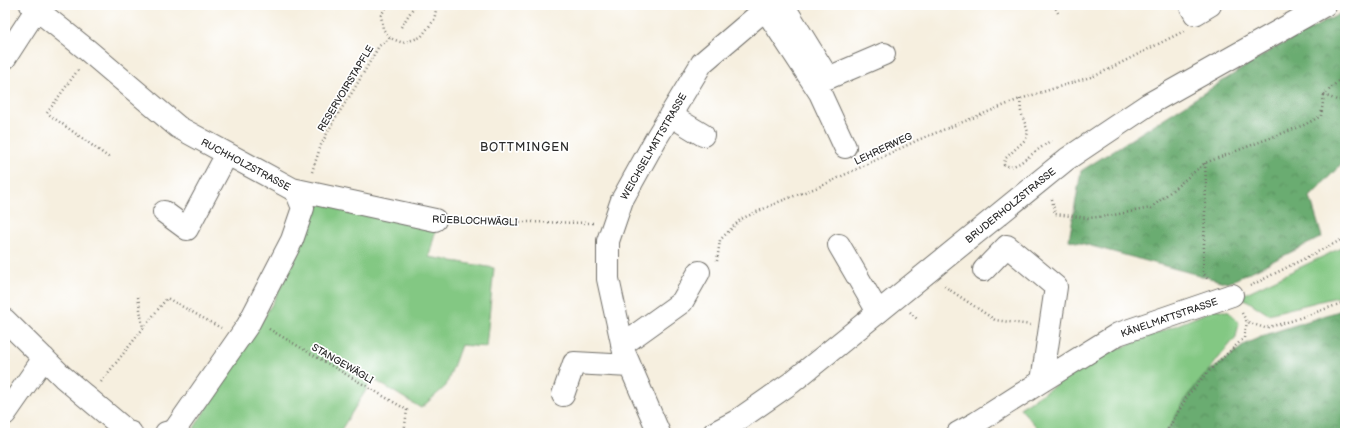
<svg xmlns="http://www.w3.org/2000/svg" width="1350" height="438" font-family="'Balsamiq Sans',sans-serif">
<style>
.grass{fill:#83c883;stroke:#577a57}
.forest{fill:url(#forest-crowns);stroke:#4a6c4e}
.lines{fill:none;stroke-linecap:round;stroke-linejoin:round}
.minor-casing{stroke:#72706a;stroke-width:24}
.major-casing{stroke:#72706a;stroke-width:24}
.path{stroke:#72706a;stroke-width:2.5;stroke-dasharray:1 3;stroke-linecap:butt}
.minor{stroke:#fff;stroke-width:22}
.major{stroke:#fff;stroke-width:22}
.labels{text-anchor:middle;stroke-width:3.5;stroke-linejoin:round;paint-order:stroke}
.street-label{font-size:10px;fill:#2b2b2b;stroke:#fff}
.quarter-label{font-size:12px;letter-spacing:1px;fill:#2b2b2b;stroke:#fff}
</style>
<defs>
<pattern id="forest-crowns" width="20" height="18" patternUnits="userSpaceOnUse"><rect width="20" height="18" fill="#6aac71"/><path d="M2 6a3 3 0 1 1 6 0M12 15a3 3 0 1 1 6 0" fill="none" stroke="#578c5d"/></pattern>
</defs>
<rect width="100%" height="100%" fill="#fff"/>
<filter id="ink" filterUnits="userSpaceOnUse"><feTurbulence type="fractalNoise" baseFrequency=".025" numOctaves="2"/><feDisplacementMap in="SourceGraphic" scale="8" xChannelSelector="R" yChannelSelector="G"/><feConvolveMatrix kernelMatrix="1 2 1 2 8 2 1 2 1" color-interpolation-filters="sRGB"/></filter>
<filter id="wash" filterUnits="userSpaceOnUse"><feTurbulence type="fractalNoise" baseFrequency=".012" numOctaves="4" result="noise"/><feDisplacementMap in="SourceGraphic" scale="16" xChannelSelector="R" yChannelSelector="G"/><feGaussianBlur stdDeviation="0.9" result="paint"/><feColorMatrix in="noise" values="0 0 0 0 0 0 0 0 0 0 0 0 0 0 0 0 0 1.4 0 .05"/><feComposite in="paint" operator="in"/></filter>
<g filter="url(#wash)">
<rect width="100%" height="100%" fill="#f6efdf"/>
<path class="grass" d="M313 195 436 228 429 257 494 268 486 347 461 345 446 386 421 408 373 379 339 433H200L194 428 272 304 299 251Z
M1345 246V295L1268 314 1240 296Z
M1216 309 1229 312 1239 323 1236 337 1217 360 1165 433H1042L1020 408 1099 357Z"/>
<path class="forest" d="M1345 11V160L1310 197 1322 237 1228 283 1069 240 1081 171 1273 49Z
M1345 309V433H1166L1188 395 1205 375 1247 343 1268 334Z"/>
</g>
<g filter="url(#ink)">
<g class="lines">
<defs>
<path id="minor" d="M31 5 86 49 178 127 296 191 303 208 292 240 248 325 174 431 166 433
M783 5 828 78 884 54
M1190 5 1195 14 1210 5
M765 9 820 93 845 147
M5 58 36 10
M670 115 703 135
M292 189 435 220
M164 212 187 229 227 154
M839 245 878 312
M984 270 1007 246 1056 287 1042 381
M5 320 63 377 128 432 131 433
M622 345 682 302 699 272
M563 395 574 363 630 366
M5 414 44 358
M659 433 624 352 608 279V241L622 200 657 137 702 63 770 5
M958 433 976 423 1042 381 1118 334 1232 295"/>
<path id="major" d="M714 433 735 422 791 383 1067 159 1149 104 1325 5"/>
</defs>
<use href="#minor" class="minor-casing"/>
<use href="#major" class="major-casing"/>
<path class="path" d="M388 5 381 15 383 29 390 38 403 43 421 37 434 20 437 5
M1054 5 1058 13
M401 27 415 5
M78 70 47 113 111 159
M1324 95 1337 100H1345
M1020 99 1021 112 1028 132 1026 139 1005 159 1004 165 1011 167 1020 163 1050 141 1055 142
M1205 163 1206 184 1203 273 1208 280
M312 172 321 145 334 120 353 91 379 46 390 38
M1052 199 1055 214 1088 218 1108 216 1151 208 1205 163 1304 125 1321 116 1324 95 1338 81 1345 71
M456 221 593 223
M717 261 720 240 741 219 781 201 821 186 918 140 1020 99 1097 75 1184 31
M944 286 995 320 1031 325
M1250 286 1345 238
M138 297 143 328
M910 312 918 320
M1242 313 1247 322 1265 328 1291 321 1345 302
M269 329 407 410 404 433
M101 382 167 298 221 328
M1166 433 1188 395 1205 375 1244 338 1247 322"/>
<use href="#minor" class="minor"/>
<use href="#major" class="major"/>
</g>
</g>
<g class="labels">
<g class="street-label">
<text transform="translate(345 88) rotate(-59)" y="4">RESERVOIRSTAPFLE</text>
<text transform="translate(653 146) rotate(-60)" y="4">WEICHSELMATTSTRASSE</text>
<text transform="translate(883 148) rotate(-25)" y="4">LEHRERWEG</text>
<text transform="translate(246 164) rotate(28)" y="4">RUCHHOLZSTRASSE</text>
<text transform="translate(1010 205) rotate(-39)" y="4">BRUDERHOLZSTRASSE</text>
<text transform="translate(475 220) rotate(2)" y="4">RÜEBLOCHWÄGLI</text>
<text transform="translate(1169 317) rotate(-19)" y="4">KÄNELMATTSTRASSE</text>
<text transform="translate(343 363) rotate(30)" y="4">STANGEWÄGLI</text>
</g>
<g class="quarter-label">
<text x="525" y="151">BOTTMINGEN</text>
</g>
</g>
<rect width="1350" height="438" fill="none" stroke="#fff" stroke-width="20"/>
</svg>
